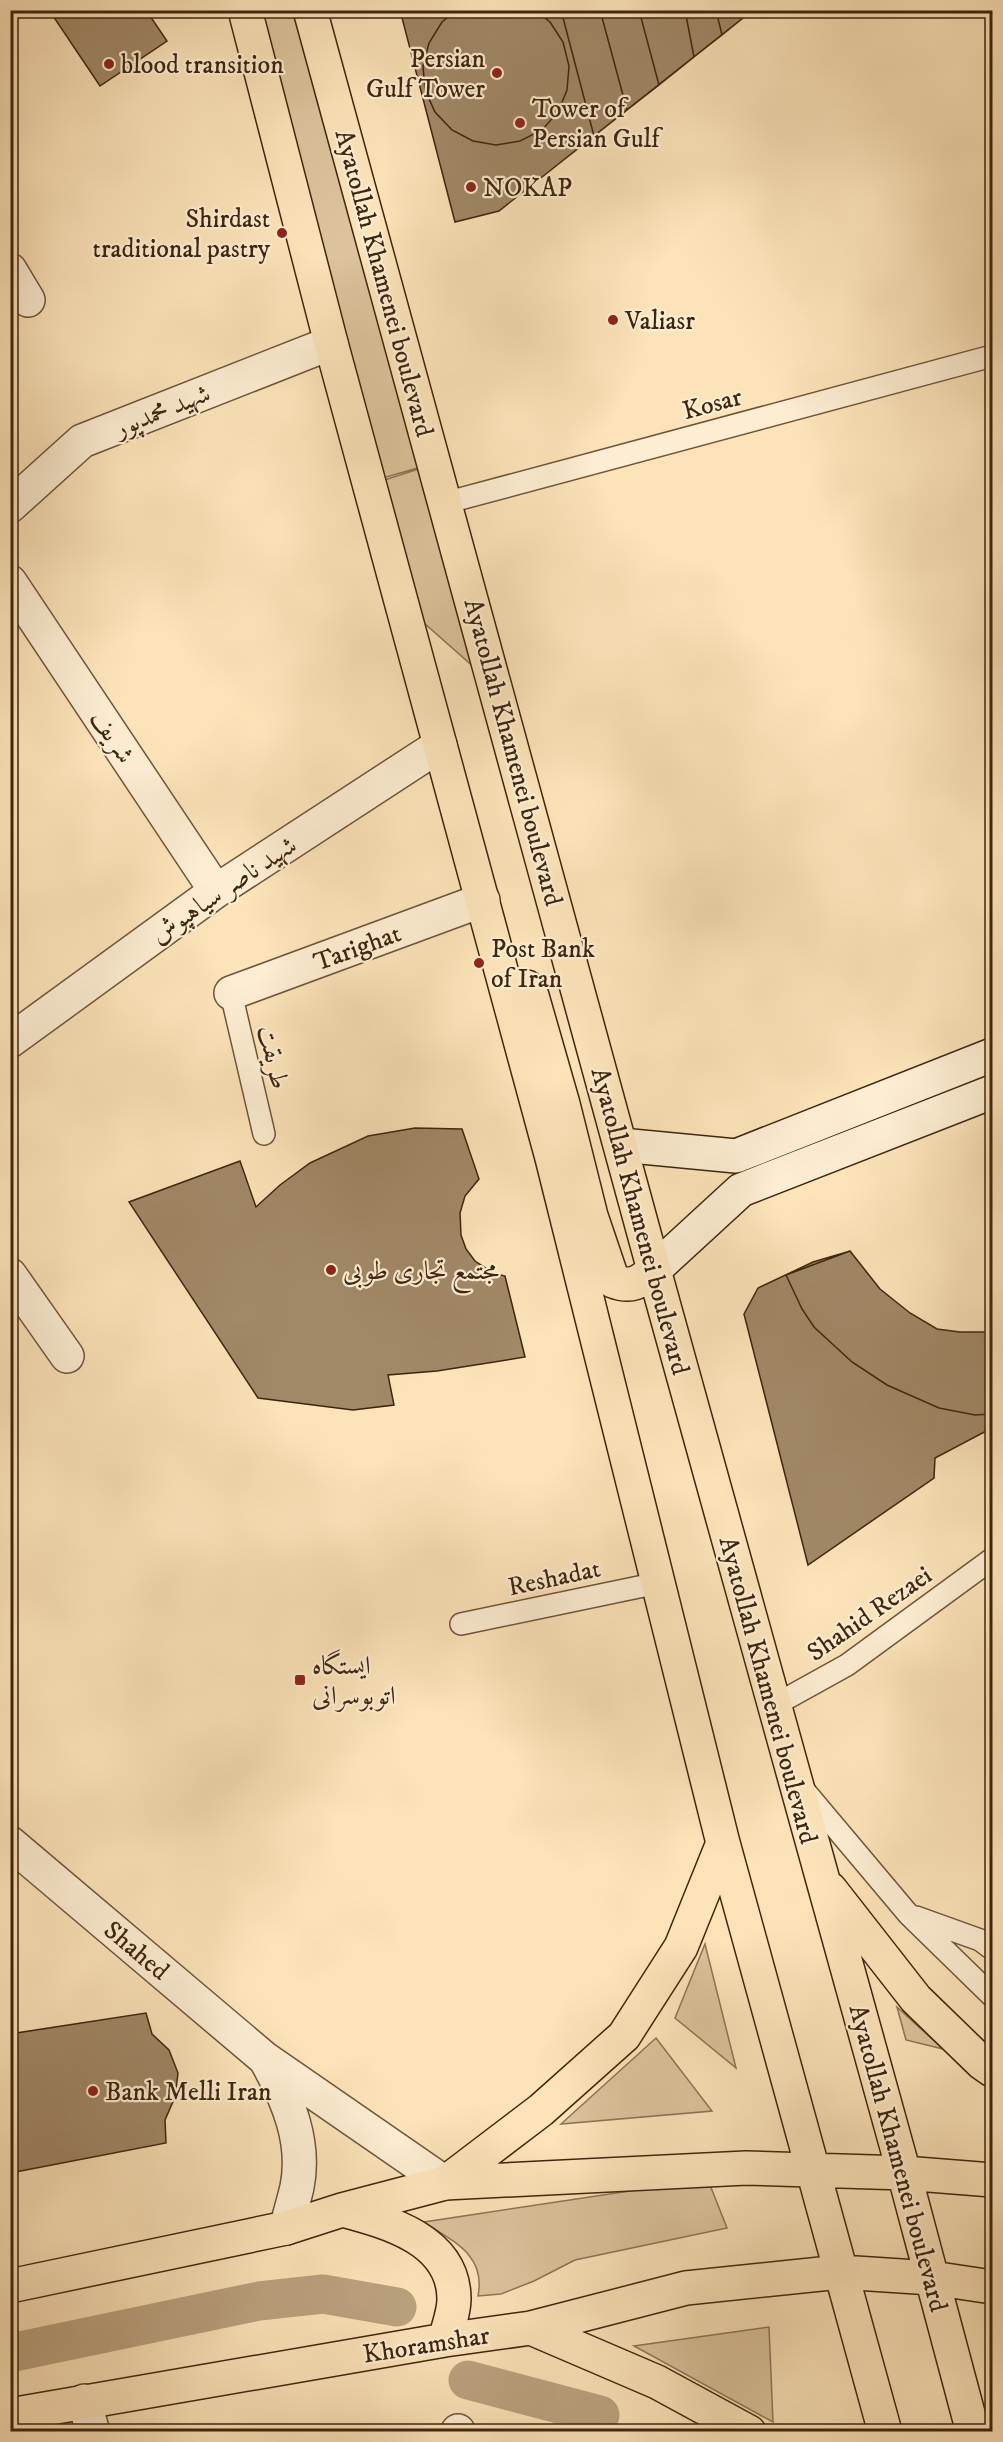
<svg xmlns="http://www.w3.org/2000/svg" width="1003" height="2442" font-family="'IM FELL DW Pica',Amiri,serif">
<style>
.green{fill:#dcc39c;stroke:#8d7455;stroke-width:1.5}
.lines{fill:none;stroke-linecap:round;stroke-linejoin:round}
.canal{stroke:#bba27f;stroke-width:39}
.building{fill:#a18867;stroke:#3e250e;stroke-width:1.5}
.service-casing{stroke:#6e5439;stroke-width:24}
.minor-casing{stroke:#6e5439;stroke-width:36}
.tertiary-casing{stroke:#6e5439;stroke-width:36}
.secondary-casing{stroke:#3e250e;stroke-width:36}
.primary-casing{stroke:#3e250e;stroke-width:36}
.service{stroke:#fdedd2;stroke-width:21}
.minor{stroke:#fdedd2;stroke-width:33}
.tertiary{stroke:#fdedd2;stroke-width:33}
.secondary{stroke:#fdedd2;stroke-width:33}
.primary{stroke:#fce3b9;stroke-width:33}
.poi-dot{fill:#8f2418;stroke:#fdedd2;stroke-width:2}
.labels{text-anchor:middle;stroke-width:4.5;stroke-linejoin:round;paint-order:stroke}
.poi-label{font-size:26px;fill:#3e250e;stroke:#fdedd2;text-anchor:start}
.street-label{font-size:26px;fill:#3e250e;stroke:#fdedd2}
</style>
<rect width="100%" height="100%" fill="#fce3b9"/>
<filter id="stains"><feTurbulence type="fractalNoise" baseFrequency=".00333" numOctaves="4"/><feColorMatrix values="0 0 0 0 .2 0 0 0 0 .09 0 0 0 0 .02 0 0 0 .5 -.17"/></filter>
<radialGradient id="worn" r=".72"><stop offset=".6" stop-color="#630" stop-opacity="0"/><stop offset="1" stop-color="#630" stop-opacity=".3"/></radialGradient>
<path class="green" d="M245 11H310L435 463 369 482Z
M434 464 493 684 406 607 372 484Z
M705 1944 736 2068 675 2018Z
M897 2007 943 2049 906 2040Z
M656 2038 712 2111 561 2124Z
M710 2185 727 2228 575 2260 534 2281 501 2294 478 2296C486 2255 454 2242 424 2222L663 2186Z
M769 2327 773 2422 634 2346Z"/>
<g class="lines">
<path class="canal" d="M10 2353 259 2301 323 2294 397 2307
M468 2380 600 2415"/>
</g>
<path class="building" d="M49 10H146L167 41 100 86Z
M400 10H753L499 211 455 222Z
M400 10H561L594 136 499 211 455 222Z
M457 10H535L550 22 563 42 569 66 567 90 558 112 542 130 520 141 496 145 473 141 452 130 435 112 425 90 423 66 429 43 442 22Z
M561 10H600L627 110 594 136Z
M600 10H639L659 85 627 110Z
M639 10H685L694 57 659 85Z
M685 10H716L722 35 694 57Z
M716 10H753L722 35Z
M415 1128 462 1129 479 1179 465 1196 460 1213 461 1235 466 1249 475 1261 493 1273 505 1276 525 1357 437 1371 388 1375 394 1405 353 1410 258 1398 129 1202 240 1161 256 1207 280 1185 310 1163 368 1136Z
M850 1251 880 1289 910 1313 937 1329 960 1332H992V1428L935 1458 934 1478 808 1565 744 1314 758 1288 813 1262Z
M850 1251 880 1289 910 1313 937 1329 960 1332H992V1414L975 1415 939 1408 887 1385 852 1362 814 1327 802 1309 786 1275Z
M146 2013 152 2034 169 2050 178 2073 175 2097 165 2120 166 2143 10 2173V2034Z"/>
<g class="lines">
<defs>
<path id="service" d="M445 503 992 356
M231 993 264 1134
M461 1624 658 1583
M773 1706 847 1665 992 1559
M803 1789 909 1915 992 1996
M916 1917 980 1940 992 1949"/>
<path id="minor" d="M10 270 28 300
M10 506 82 441 331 343
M10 582 216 891
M231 993 483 900
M10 1041 216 891 440 745
M10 1275 67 1356
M458 2431V2432"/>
<path id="tertiary" d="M10 1843 264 2058 445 2183
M267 2062C288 2100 306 2142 297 2187 294 2200 290 2214 286 2228
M84 2401 93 2432"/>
<path id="secondary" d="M621 1145 736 1156 992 1055
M654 1270 741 1190 992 1092"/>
<path id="primary" d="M245 10 331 343 552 1158 723 1843 885 2432
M310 10 654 1270 904 2173 973 2432
M527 987 532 996 563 1104 591 1216 613 1281C631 1288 639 1283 654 1270
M830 1889 916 1999 982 2063 992 2070
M445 2183 541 2110 624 2036 681 1947 723 1843
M343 2210C388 2222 454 2240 454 2299 454 2313 448 2327 445 2340
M10 2286 286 2228 342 2210 445 2183 746 2168 904 2173 992 2180
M531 2328 657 2382 749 2432
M10 2415 445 2340 531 2328 686 2288 840 2272 932 2278 992 2287"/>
</defs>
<use href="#service" class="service-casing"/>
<use href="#minor" class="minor-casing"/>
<use href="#tertiary" class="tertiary-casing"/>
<use href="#secondary" class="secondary-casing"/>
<use href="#primary" class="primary-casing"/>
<use href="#service" class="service"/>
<use href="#minor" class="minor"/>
<use href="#tertiary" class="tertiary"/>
<use href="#secondary" class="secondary"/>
<use href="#primary" class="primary"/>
</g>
<g class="poi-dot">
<circle cx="109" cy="64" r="6"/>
<circle cx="497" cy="73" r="6"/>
<circle cx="520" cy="123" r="6"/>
<circle cx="471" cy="187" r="6"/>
<circle cx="282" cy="233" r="6"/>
<circle cx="613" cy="320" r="6"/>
<circle cx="479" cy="963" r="6"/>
<circle cx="331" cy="1270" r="6"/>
<rect x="294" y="1674" width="12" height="12" rx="3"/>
<circle cx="93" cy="2091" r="6"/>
</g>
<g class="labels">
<g class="poi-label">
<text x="485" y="67" text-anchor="end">Persian<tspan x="485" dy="30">Gulf Tower</tspan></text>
<text x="121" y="73">blood transition</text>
<text x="532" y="117">Tower of<tspan x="532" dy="30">Persian Gulf</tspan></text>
<text x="483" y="196">NOKAP</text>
<text x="270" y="227" text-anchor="end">Shirdast<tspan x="270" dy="30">traditional pastry</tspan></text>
<text x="625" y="329">Valiasr</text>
<text x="491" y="957">Post Bank<tspan x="491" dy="30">of Iran</tspan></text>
<text x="343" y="1279">مجتمع تجاری طوبی</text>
<text x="312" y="1674">ایستگاه<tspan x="312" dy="30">اتوبوسرانی</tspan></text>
<text x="105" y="2100">Bank Melli Iran</text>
</g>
<g class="street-label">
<text transform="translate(385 283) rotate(75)" y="9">Ayatollah Khamenei boulevard</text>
<text transform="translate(712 403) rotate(-15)" y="9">Kosar</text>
<text transform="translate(162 410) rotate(-22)" y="9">شهید محمدپور</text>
<text transform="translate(113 736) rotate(56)" y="9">شریف</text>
<text transform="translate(514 752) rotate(75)" y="9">Ayatollah Khamenei boulevard</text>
<text transform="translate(223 889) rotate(-34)" y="9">شهید ناصر سیاهپوش</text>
<text transform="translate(357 947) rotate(-20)" y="9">Tarighat</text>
<text transform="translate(274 1057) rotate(77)" y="9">طریقت</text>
<text transform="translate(641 1221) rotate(75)" y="9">Ayatollah Khamenei boulevard</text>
<text transform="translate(554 1577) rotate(-12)" y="9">Reshadat</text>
<text transform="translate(869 1613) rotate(-35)" y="9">Shahid Rezaei</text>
<text transform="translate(769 1690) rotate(75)" y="9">Ayatollah Khamenei boulevard</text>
<text transform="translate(137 1950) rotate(40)" y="9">Shahed</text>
<text transform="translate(899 2158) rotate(75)" y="9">Ayatollah Khamenei boulevard</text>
<text transform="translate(426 2344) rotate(-9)" y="9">Khoramshar</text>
</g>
</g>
<rect width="1003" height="2442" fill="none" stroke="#fce3b9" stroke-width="36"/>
<rect x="12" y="12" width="979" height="2418" fill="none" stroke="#3e250e" stroke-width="3"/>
<rect x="18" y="18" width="967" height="2406" fill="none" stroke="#3e250e" stroke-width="1.5"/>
<rect width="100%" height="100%" filter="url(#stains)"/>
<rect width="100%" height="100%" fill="url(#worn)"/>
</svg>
